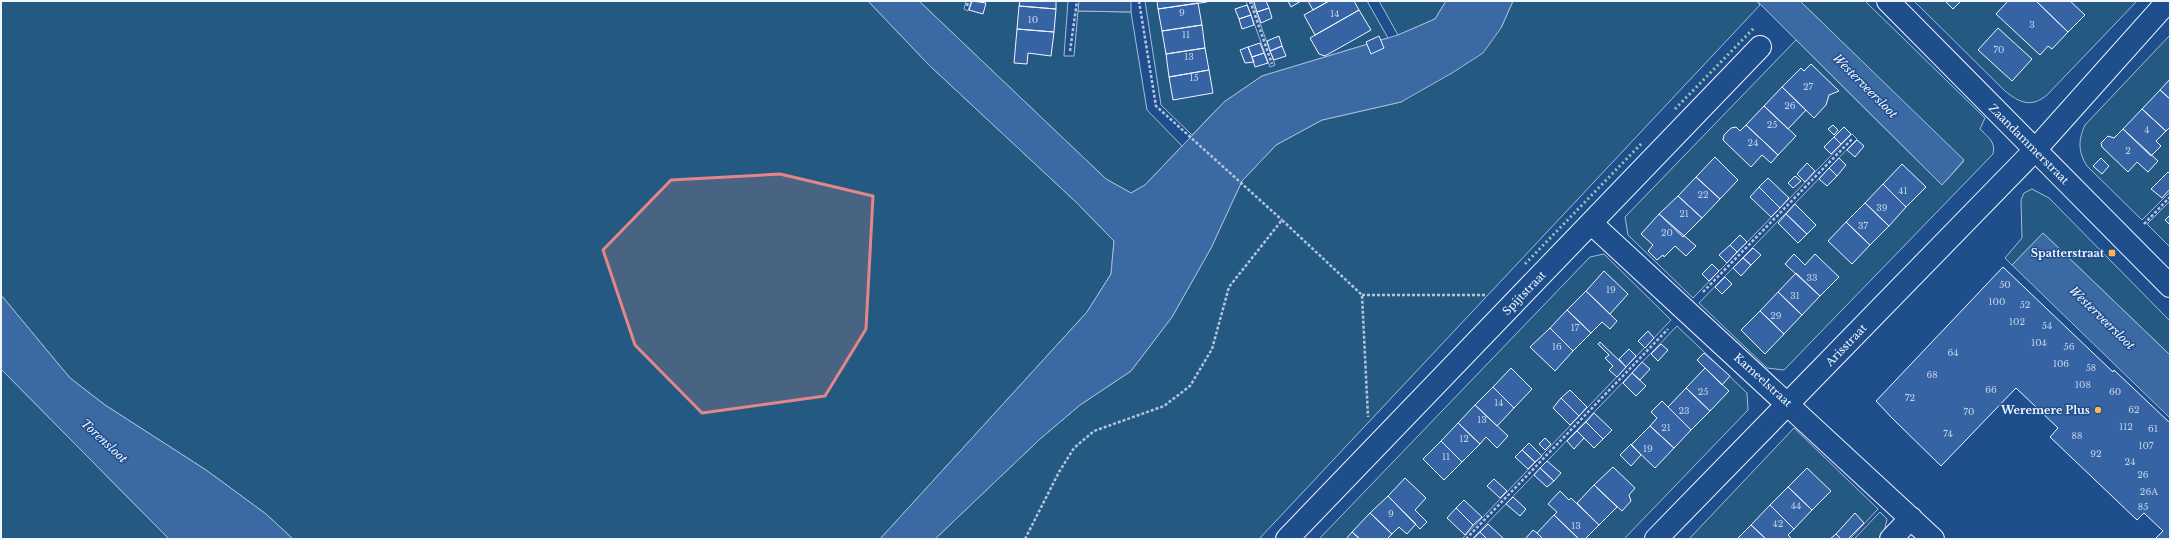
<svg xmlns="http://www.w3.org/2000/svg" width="2171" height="540" font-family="'Libre Baskerville',serif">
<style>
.green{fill:#245a82;stroke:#a8bbd7}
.parking{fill:#305b95;stroke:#a8bbd7}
.water{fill:#3b69a3;stroke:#a8bbd7}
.building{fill:#3563a3;stroke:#f2f6ff}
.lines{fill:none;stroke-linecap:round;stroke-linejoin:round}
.street-casing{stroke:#f2f6ff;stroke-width:24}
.path{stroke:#b3c4dc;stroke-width:2.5;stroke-dasharray:3 2;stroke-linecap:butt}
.street{stroke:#1f4e8c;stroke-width:22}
.hedge{stroke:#97c8a6;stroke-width:3;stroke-dasharray:2 3;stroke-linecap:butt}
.marked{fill:#e38589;fill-opacity:0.2;stroke:#e38589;stroke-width:3;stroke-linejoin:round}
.poi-dot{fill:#ffb74d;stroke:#1f4e8c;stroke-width:1.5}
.labels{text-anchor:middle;stroke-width:3;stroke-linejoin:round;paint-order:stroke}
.number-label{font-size:9px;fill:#c3d1e8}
.street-label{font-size:11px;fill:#f2f6ff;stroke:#1f4e8c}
.poi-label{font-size:11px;font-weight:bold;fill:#f2f6ff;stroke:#1f4e8c;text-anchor:end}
.water-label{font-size:12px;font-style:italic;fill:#f2f6ff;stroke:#1f4e8c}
</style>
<rect width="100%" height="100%" fill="#1f4e8c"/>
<path class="green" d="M1 1H868L929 65 1077 203 1114 241 1111 274 1087 312 880 539H293L266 514 206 470 105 405 70 378 1 295Z
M919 1H966L964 9 968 11 971 1H1068L1064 56H1074L1078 11 1131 12 1147 110 1182 146 1145 185 1131 193 1106 179Z
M1145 1H1246L1270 67 1275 65 1252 1H1367L1388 38 1262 76 1224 102 1192 135 1161 105Z
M1379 1H1446L1435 19 1398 35Z
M1513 1H1757L1760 5 1259 539H935L1040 439 1080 405 1131 371 1172 317 1211 248 1242 181 1276 145 1322 120 1401 102 1501 28Z
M1800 1H1865L1985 118 1980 129C1988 137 1996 142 1993 154L1784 370 1767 368 1699 303 1857 139 1852 134 1693 298 1628 235 1625 217 1796 40 1942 185 1964 161Z
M1914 1H2137L2047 95C2031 108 2020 103 2005 91Z
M2170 35V192L2142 220 2087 166C2078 152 2078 140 2085 125Z
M2032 189 2049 198 2170 321V355L2043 233 2012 265 2005 258 2022 238 2021 200 2024 193Z
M2170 201V247L2147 224Z
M1604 254 1671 320 1462 539H1319L1590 257Z
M1677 326 1747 393 1748 410 1624 539H1472Z
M1 369 169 539H1Z
M1794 428 1878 509 1850 539H1689Z
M1880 512 1887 519 1884 533 1878 539H1854Z"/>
<path class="parking" d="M1079 1H1131V12L1078 11Z"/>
<path class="water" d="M868 1H919L1106 179 1131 193 1145 185 1224 102 1262 76 1398 35 1435 19 1446 1H1513L1501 28 1483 53 1452 73 1401 102 1322 120 1276 145 1242 181 1211 248 1172 317 1131 371 1080 405 1040 439 935 539H880L1087 312 1111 274 1114 241 1077 203 929 65Z
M1757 1H1800L1964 160 1942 185Z
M2043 233 2170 355V418L2012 265Z
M1 295 70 378 105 405 206 470 266 514 293 539H169L1 369Z"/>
<path class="building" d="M972 1 986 3 983 14 969 10Z
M1020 1H1056V9L1019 6Z
M1157 1H1207V2L1158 9Z
M1257 1H1266L1269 8 1257 12 1254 2Z
M1288 1H1301L1291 7Z
M1308 1H1329L1313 10Z
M1329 1H1354L1359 10 1315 35 1304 15Z
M1945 1H1961L1953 9Z
M2008 1H2036L2068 32 2052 49 2048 46 2040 55 1996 14Z
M2036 1H2070L2085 15 2068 32Z
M1198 3 1202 25 1162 31 1158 9Z
M1247 5 1251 15 1239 19 1235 9Z
M1019 6 1056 9 1054 32 1017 29Z
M1269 8 1272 18 1261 23 1257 12Z
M1359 10 1371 30 1325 56 1319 54 1310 38Z
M1251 15 1254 25 1242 29 1239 19Z
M1202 25 1205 48 1166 54 1162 31Z
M1998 28 2032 59 2012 81 1978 50Z
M1017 29 1054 32 1051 56 1028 53 1027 64 1014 63Z
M1279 36 1282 46 1270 51 1267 41Z
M1379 36 1384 48 1371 54 1366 42Z
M1260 43 1264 53 1252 57 1248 47Z
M1282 46 1286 56 1274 60 1270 51Z
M1248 47 1254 62 1245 63 1240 50Z
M1205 48 1209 70 1169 77 1166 54Z
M1264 53 1268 63 1255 67 1252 57Z
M1811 64 1839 91 1829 95 1826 105 1814 118 1782 87 1801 68 1804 71Z
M1209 70 1213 93 1173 100 1169 77Z
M2170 79V99L2160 90Z
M1782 87 1806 110 1788 129 1764 106Z
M2160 90 2170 99V127L2166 131 2142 109Z
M1764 106 1796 136 1778 155 1746 125Z
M2142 109 2166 131 2156 141 2161 146 2151 156 2123 129Z
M1746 125 1778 155 1771 163 1762 155 1751 167 1723 140 1724 135 1731 128 1736 127 1740 131Z
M1833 125 1838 130 1834 135 1828 129Z
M1844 127 1851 134 1841 144 1834 137Z
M2123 129 2158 161 2148 172 2137 162 2128 172 2102 147 2101 143 2108 136 2114 138Z
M1834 137 1841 144 1831 154 1824 147Z
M1857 140 1864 146 1855 157 1847 150Z
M1715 157 1738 180 1720 199 1696 177Z
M1839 158 1846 165 1837 176 1829 168Z
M2101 158 2109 166 2102 174 2093 166Z
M1807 163 1815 171 1805 182 1797 174Z
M1902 164 1926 187 1906 207 1883 184Z
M1829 168 1837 176 1827 186 1819 179Z
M2168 172 2170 174V189L2162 198 2151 189Z
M1795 176 1801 181 1793 188 1788 183Z
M1696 177 1720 199 1702 218 1678 196Z
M1768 178 1789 198 1780 208 1759 187Z
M1883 184 1906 207 1889 226 1865 203Z
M1759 187 1780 208 1771 217 1750 197Z
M1678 196 1702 218 1683 237 1659 214Z
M1865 203 1889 226 1870 245 1846 222Z
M1795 204 1816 225 1807 234 1786 214Z
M1659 214 1696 246 1686 256 1675 246 1664 257 1663 255 1657 260 1648 251 1653 245 1641 234Z
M1786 214 1807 234 1798 243 1778 223Z
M2170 215V225L2165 220Z
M1846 222 1870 245 1852 264 1828 241Z
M1740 235 1747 242 1737 252 1730 245Z
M1730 245 1737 252 1727 263 1719 255Z
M1753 248 1761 255 1751 265 1743 258Z
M1794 254 1805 265 1815 254 1839 277 1820 296 1785 264Z
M1743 258 1751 265 1741 276 1733 268Z
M1712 264 1719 271 1709 281 1702 274Z
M2003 267 2113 372 2114 370 2170 423V539H2155L2163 531 2144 513 2137 520 2050 437 2058 428 2016 388 1941 466 1892 418 1876 401Z
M1604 271 1628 294 1610 314 1586 291Z
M1796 273 1820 296 1802 315 1778 292Z
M1725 277 1732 284 1722 294 1715 287Z
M1586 291 1617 321 1610 329 1602 322 1591 333 1567 310Z
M1778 292 1802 315 1784 334 1760 311Z
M1567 310 1591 333 1573 351 1550 328Z
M1760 311 1784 334 1765 354 1741 330Z
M1550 328 1573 351 1555 371 1530 347Z
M1648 331 1654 338 1645 348 1638 341Z
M1600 342 1626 367 1617 377 1609 370 1613 366 1605 358 1609 355 1598 344Z
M1661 344 1668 350 1658 361 1651 354Z
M1629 349 1636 356 1626 367 1619 359Z
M1704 353 1730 376 1722 385 1697 360Z
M1642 362 1650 369 1640 380 1632 373Z
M1511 368 1532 389 1514 408 1493 387Z
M1705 368 1729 391 1710 411 1686 388Z
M1632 373 1646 386 1636 396 1623 383Z
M1493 387 1514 408 1497 426 1475 405Z
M1686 388 1710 411 1691 430 1668 407Z
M1570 390 1587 407 1579 416 1561 398Z
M1561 398 1579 416 1570 425 1553 408Z
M1662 401 1691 430 1674 448 1650 426 1657 418 1651 412Z
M1475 405 1508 436 1497 448 1486 437 1480 444 1458 423Z
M1594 413 1612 430 1603 439 1586 422Z
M1586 422 1603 439 1594 448 1577 431Z
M1458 423 1480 444 1462 462 1441 441Z
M1650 426 1674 448 1655 468 1631 445Z
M1577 431 1584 438 1574 449 1567 441Z
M1545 438 1551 444 1545 450 1539 444Z
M1441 441 1462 462 1444 480 1423 459Z
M1529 443 1542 456 1535 462 1522 450Z
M1631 444 1641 455 1631 466 1620 455Z
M1522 450 1535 462 1528 469 1515 457Z
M1547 461 1561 473 1554 481 1540 468Z
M1613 467 1635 488 1629 495 1631 501 1622 511 1594 485Z
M1540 468 1554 481 1547 487 1534 475Z
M1807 468 1831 491 1812 510 1788 487Z
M1405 478 1426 498 1415 510 1427 522 1420 529 1388 496Z
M1494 479 1507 491 1500 498 1487 486Z
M1594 485 1617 507 1599 525 1577 503Z
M1788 487 1812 510 1794 529 1770 505Z
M1560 491 1569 500 1571 498 1599 525 1585 539H1579L1554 515 1557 512 1548 504Z
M1388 496 1416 524 1407 534 1399 527 1392 534 1370 513Z
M1513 497 1526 509 1520 516 1506 504Z
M1464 500 1482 517 1473 525 1456 508Z
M1770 505 1794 529 1788 535 1792 539H1766L1751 525Z
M1456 508 1473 525 1465 535 1447 518Z
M1370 513 1392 534 1387 539H1360L1352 532Z
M1855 513 1864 523 1848 539H1841L1836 534Z
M1554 515 1579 539H1543L1537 533Z
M1488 524 1504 539H1487L1480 532Z
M1751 525 1766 539H1737Z
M1533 530 1537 533 1543 539H1525Z
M1352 532 1360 539H1346Z
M1480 532 1487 539H1473Z
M1836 534 1841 539H1830Z"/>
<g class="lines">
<defs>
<path id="street" d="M1888 1 2170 286
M1591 223 1933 539
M1287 539 1760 47
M1656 539 2035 150 2168 1
M1891 539 1911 518"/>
</defs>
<use href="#street" class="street-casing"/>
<path class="path" d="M1139 1 1156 106 1282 220
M1250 1 1272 64
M967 6 968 1
M1070 51 1077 1
M2144 224 2170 197
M1703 292 1853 138
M1362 295H1485
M1025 539 1059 472 1074 448 1094 431 1164 406 1190 386 1212 349 1229 287 1282 220 1362 295 1368 417
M1466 539 1668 329"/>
<use href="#street" class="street"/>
<path class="hedge" d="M1675 109 1755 27
M1525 264 1642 143"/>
</g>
<path class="marked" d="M780 174 873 196 866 329 825 396 702 413 635 345 603 250 671 180Z"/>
<g class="poi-dot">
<rect x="2108" y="249" width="8" height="8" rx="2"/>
<circle cx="2098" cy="410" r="4"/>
</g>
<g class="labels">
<g class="number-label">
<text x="1182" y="16">9</text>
<text x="1335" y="17">14</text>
<text x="1033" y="23">10</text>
<text x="2032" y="28">3</text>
<text x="1186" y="38">11</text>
<text x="1999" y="53">70</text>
<text x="1189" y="60">13</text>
<text x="1194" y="81">15</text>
<text x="1808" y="90">27</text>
<text x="1790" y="109">26</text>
<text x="1772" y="128">25</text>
<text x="2147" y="133">4</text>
<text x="1753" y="146">24</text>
<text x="2128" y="154">2</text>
<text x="1903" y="194">41</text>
<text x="1703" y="198">22</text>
<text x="1882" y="211">39</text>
<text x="1684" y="217">21</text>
<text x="1863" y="229">37</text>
<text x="1667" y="236">20</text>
<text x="1812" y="281">33</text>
<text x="2005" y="288">50</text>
<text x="1611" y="293">19</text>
<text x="1795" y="299">31</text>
<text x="1997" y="305">100</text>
<text x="2025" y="308">52</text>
<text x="1776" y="319">29</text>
<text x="2017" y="325">102</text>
<text x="2047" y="329">54</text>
<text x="1575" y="331">17</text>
<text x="2039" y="346">104</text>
<text x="1557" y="350">16</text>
<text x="2069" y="350">56</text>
<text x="1953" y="356">64</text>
<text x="2061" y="367">106</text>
<text x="2091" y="371">58</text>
<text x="1932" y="378">68</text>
<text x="2083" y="388">108</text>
<text x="1991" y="393">66</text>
<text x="1703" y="395">25</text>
<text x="2115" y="395">60</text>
<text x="1910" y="401">72</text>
<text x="1499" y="406">14</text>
<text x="2134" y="413">62</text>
<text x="1684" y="414">23</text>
<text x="1969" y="415">70</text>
<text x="1482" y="423">13</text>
<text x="2126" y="430">112</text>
<text x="1666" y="431">21</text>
<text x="2153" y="432">61</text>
<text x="1948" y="437">74</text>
<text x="2077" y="439">88</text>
<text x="1464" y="442">12</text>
<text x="2146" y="449">107</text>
<text x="1648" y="452">19</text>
<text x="2096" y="457">92</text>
<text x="1446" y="460">11</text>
<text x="2130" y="465">24</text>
<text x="2143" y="478">26</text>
<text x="2149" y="495">26A</text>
<text x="1796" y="509">44</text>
<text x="2143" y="510">85</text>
<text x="1391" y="517">9</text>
<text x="1778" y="527">42</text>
<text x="1576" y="529">13</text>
</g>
<g class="street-label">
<text transform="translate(2029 144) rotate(45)" y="4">Zaandammerstraat</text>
<text transform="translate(1524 293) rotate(-46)" y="4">Spijtstraat</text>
<text transform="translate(1846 345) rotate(-46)" y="4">Arisstraat</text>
<text transform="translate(1763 380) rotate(42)" y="4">Kameelstraat</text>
</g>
<g class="poi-label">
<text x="2104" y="257">Spatterstraat</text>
<text x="2090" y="414">Weremere Plus</text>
</g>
<g class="water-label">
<text transform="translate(1865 86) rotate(45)" y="4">Westerveersloot</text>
<text transform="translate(2102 318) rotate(44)" y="4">Westerveersloot</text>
<text transform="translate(104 441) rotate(43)" y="4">Torensloot</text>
</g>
</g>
<rect width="2171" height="540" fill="none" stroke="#f2f6ff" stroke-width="4"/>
</svg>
